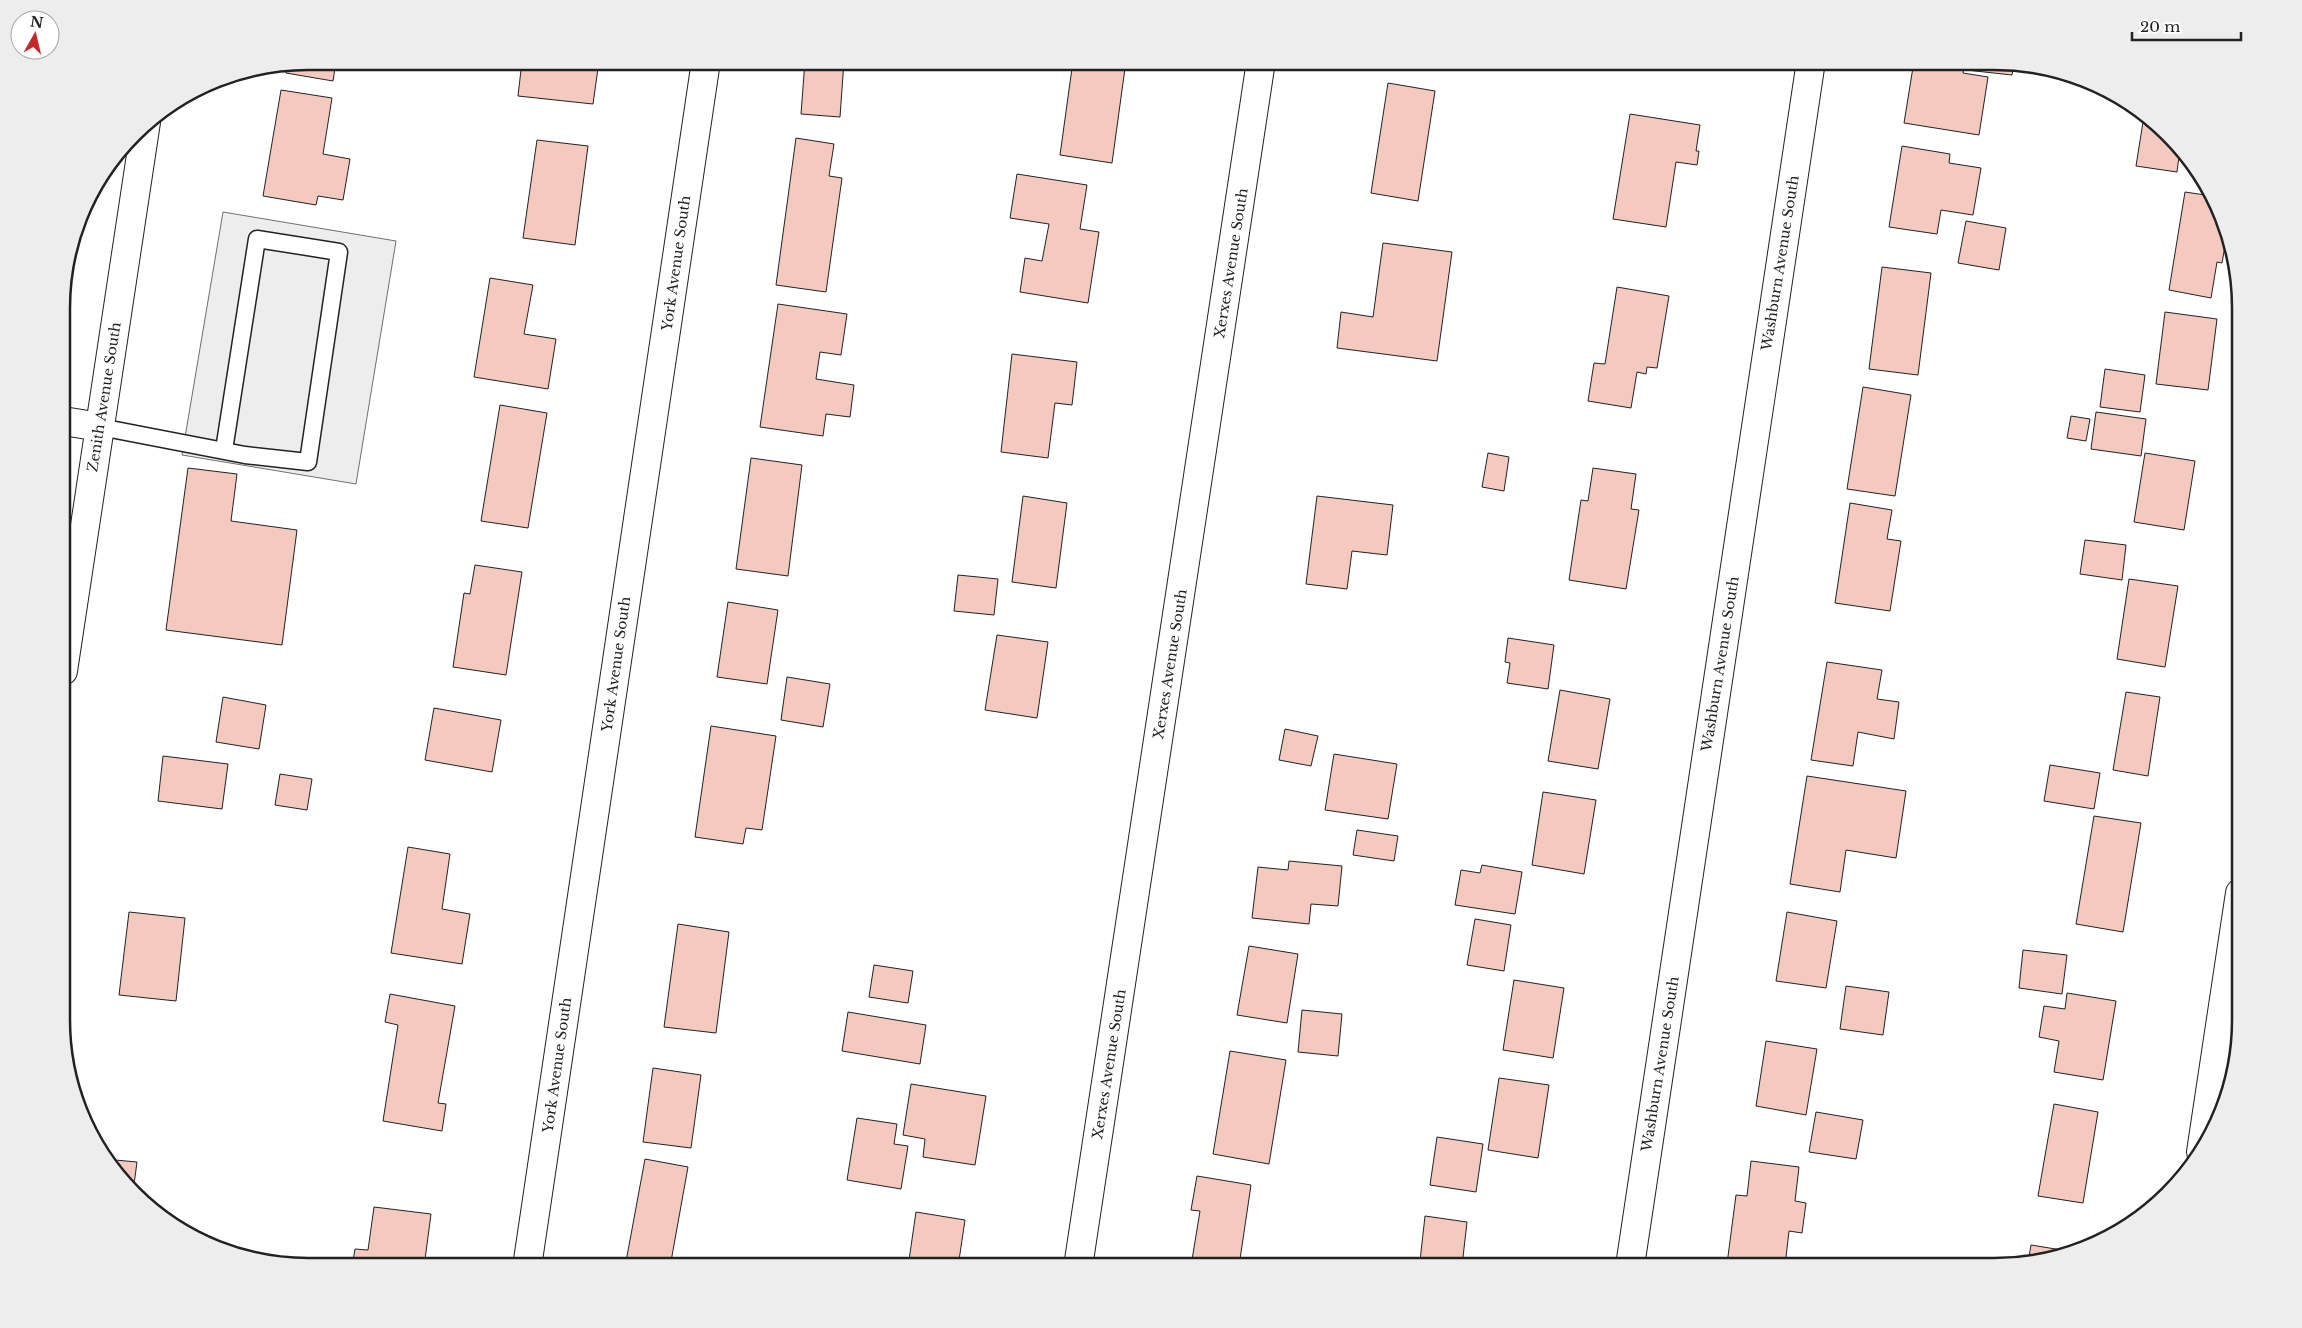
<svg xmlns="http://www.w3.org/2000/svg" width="2302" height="1328" font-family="'Libre Baskerville',serif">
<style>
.parking{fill:#ededed;stroke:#6f6f6f}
.building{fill:#f3c9c0;stroke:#222}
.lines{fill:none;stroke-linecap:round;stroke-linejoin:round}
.service-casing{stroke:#222;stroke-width:19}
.minor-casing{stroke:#222;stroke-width:30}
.tertiary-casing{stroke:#222;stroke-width:30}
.service{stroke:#fff;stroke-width:16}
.minor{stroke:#fff;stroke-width:28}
.tertiary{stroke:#fff;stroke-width:28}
.labels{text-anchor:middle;stroke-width:4;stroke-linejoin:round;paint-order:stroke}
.street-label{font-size:14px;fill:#222;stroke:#fff}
.rim{fill:none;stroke:#222;stroke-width:2.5}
</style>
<rect width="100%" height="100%" fill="#fff"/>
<path class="parking" d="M223 212 396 241 356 484 182 455Z"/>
<path class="building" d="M308 61H336L333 81 286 73 287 65Z
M522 61H599L593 104 518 96Z
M805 61H844L840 117 801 114Z
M1073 61H1126L1112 163 1060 155Z
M1914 61H1965L1963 73 1988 77 1979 135 1904 123Z
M1968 61 2014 64 2012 75 1966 70Z
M1388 83 1435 91 1418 201 1371 193Z
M281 90 332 98 323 154 350 159 343 200 318 196 316 205 263 196Z
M1630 114 1700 125 1696 151H1699L1697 165 1676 162 1666 227 1613 219Z
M2143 122 2157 125 2168 133 2180 148 2177 172 2136 166Z
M796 138 834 144 829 176 842 178 826 292 776 285Z
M537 140 588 146 575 245 523 238Z
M1902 146 1950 154 1949 163 1981 168 1973 215 1941 210 1937 234 1889 227Z
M1017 174 1087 185 1080 229 1099 232 1088 303 1020 292 1025 258 1042 261 1049 224 1010 218Z
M2185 192 2212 196 2220 213 2219 222 2225 223 2228 229 2222 263 2217 262 2211 298 2169 290Z
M1966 221 2006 228 1999 270 1958 263Z
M1383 243 1452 252 1437 361 1337 348 1341 312 1373 317Z
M1882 267 1931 273 1918 375 1869 369Z
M490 278 533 285 524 334 556 339 548 389 474 377Z
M1617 287 1669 296 1657 368 1647 367 1646 374 1637 372 1631 408 1588 401 1594 363 1605 364Z
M778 304 847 314 841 355 820 352 816 379 854 385 850 417 826 414 823 436 760 427Z
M2165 312 2217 319 2208 390 2156 384Z
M1012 354 1077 362 1072 405 1055 403 1048 458 1001 452Z
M2105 369 2145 375 2140 412 2100 407Z
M1863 387 1911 395 1895 496 1847 489Z
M500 405 547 413 528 528 481 521Z
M2096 412 2146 419 2141 456 2091 449Z
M2071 416 2090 419 2086 441 2067 438Z
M1488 453 1509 457 1504 491 1482 487Z
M2145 453 2195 461 2184 530 2134 522Z
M751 458 802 465 788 576 736 569Z
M188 468 237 474 231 521 297 530 282 645 166 630Z
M1593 468 1636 474 1631 509 1639 510 1626 589 1569 580 1581 500 1588 501Z
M1023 496 1067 503 1056 588 1012 582Z
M1317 496 1393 505 1387 555 1352 551 1347 589 1306 584Z
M1850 503 1892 510 1887 539 1901 541 1890 611 1835 603Z
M2085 540 2126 545 2122 580 2080 574Z
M475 565 522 572 506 675 453 667 464 593 470 594Z
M958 575 998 579 994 615 954 611Z
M2129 579 2178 586 2165 667 2117 659Z
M728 602 778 610 767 684 717 677Z
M997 635 1048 642 1037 718 985 710Z
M1508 638 1554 645 1548 689 1507 683 1510 663 1505 662Z
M1827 662 1882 670 1877 699 1899 702 1894 739 1858 732 1853 766 1811 760Z
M787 677 830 684 823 727 781 720Z
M1560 690 1610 699 1598 769 1548 761Z
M2126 692 2160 697 2148 776 2113 770Z
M223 697 266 705 259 749 216 742Z
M434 708 501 720 492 772 425 760Z
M711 726 776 736 762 830 746 828 743 844 695 837Z
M1285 729 1318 736 1311 766 1279 760Z
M1334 754 1397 764 1388 819 1325 810Z
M163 756 228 764 222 809 158 801Z
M2050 765 2100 773 2094 809 2044 801Z
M280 774 312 779 307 810 275 805Z
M1807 776 1906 791 1896 858 1846 850 1840 892 1790 884Z
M1543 792 1596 800 1584 874 1532 865Z
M2094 816 2141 823 2123 932 2076 924Z
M1357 830 1398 836 1394 861 1353 855Z
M408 847 450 854 442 909 470 914 462 964 391 953Z
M1289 861 1342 866 1338 906 1311 904 1309 924 1252 918 1258 867 1288 870Z
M1482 865 1522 872 1515 914 1455 905 1461 870 1480 873Z
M129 912 185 918 176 1001 119 995Z
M1787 912 1837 921 1826 988 1776 981Z
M1475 919 1511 925 1504 971 1467 965Z
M678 924 729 932 716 1033 664 1027Z
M1249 946 1298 954 1287 1023 1237 1015Z
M2023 950 2067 955 2062 994 2019 988Z
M874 965 913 971 908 1003 869 997Z
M1514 980 1564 988 1553 1058 1503 1050Z
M1846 986 1889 992 1883 1035 1840 1029Z
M2067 993 2116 1001 2103 1080 2054 1072 2059 1041 2039 1037 2044 1006 2065 1009Z
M390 994 455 1006 438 1103 446 1104 442 1131 383 1121 398 1025 385 1022Z
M1302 1010 1342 1014 1338 1056 1298 1052Z
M848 1012 926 1025 920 1064 842 1051Z
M1766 1041 1817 1049 1806 1115 1756 1106Z
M1230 1051 1286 1060 1269 1164 1213 1154Z
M653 1068 701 1075 691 1148 643 1142Z
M1499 1078 1549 1085 1538 1158 1488 1150Z
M911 1084 986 1096 975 1165 923 1157 925 1139 903 1135Z
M2054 1104 2098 1112 2083 1203 2038 1196Z
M1816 1112 1863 1120 1856 1159 1809 1152Z
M857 1118 897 1124 894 1144 908 1146 901 1189 847 1180Z
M1437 1137 1483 1144 1476 1192 1430 1185Z
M104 1159 137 1162 133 1192Z
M645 1159 688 1167 670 1267H625Z
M1751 1161 1799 1167 1795 1201 1806 1203 1802 1233 1789 1231 1785 1266 1727 1264 1736 1195 1747 1196Z
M1197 1176 1251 1185 1239 1266H1191L1200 1211 1191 1210Z
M374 1207 431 1214 424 1267H352L355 1249 368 1250Z
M916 1212 965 1220 958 1267H908Z
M1425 1216 1467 1222 1462 1266 1420 1261Z
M2031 1245 2074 1252 2058 1258 2028 1263Z"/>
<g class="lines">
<defs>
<path id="service" d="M100 427 245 455 308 462 339 252 257 239 224 450"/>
<path id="minor" d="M63 421 100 427
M63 671 146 122
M2201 1152 2240 893
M1630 1266 1811 61
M527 1267 706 61"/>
<path id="tertiary" d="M1078 1267 1261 61"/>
</defs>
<use href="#service" class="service-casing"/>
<use href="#minor" class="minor-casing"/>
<use href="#tertiary" class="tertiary-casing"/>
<use href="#service" class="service"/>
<use href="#minor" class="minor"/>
<use href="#tertiary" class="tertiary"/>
</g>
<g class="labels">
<g class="street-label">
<text transform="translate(676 263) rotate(-82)" y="5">York Avenue South</text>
<text transform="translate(1231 263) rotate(-81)" y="5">Xerxes Avenue South</text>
<text transform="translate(1780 263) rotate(-81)" y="5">Washburn Avenue South</text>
<text transform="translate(104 397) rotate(-81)" y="5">Zenith Avenue South</text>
<text transform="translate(616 664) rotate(-82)" y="5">York Avenue South</text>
<text transform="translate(1170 664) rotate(-81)" y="5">Xerxes Avenue South</text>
<text transform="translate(1720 664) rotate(-81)" y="5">Washburn Avenue South</text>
<text transform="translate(1109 1064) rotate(-81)" y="5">Xerxes Avenue South</text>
<text transform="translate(1660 1064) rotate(-81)" y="5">Washburn Avenue South</text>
<text transform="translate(557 1065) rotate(-82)" y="5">York Avenue South</text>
</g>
</g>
<path d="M0 0H2302V1328H0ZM308 70H1994A238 238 0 0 1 2232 308V1020A238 238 0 0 1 1994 1258H308A238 238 0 0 1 70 1020V308A238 238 0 0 1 308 70Z" fill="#ededed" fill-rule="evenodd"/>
<path class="rim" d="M308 70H1994A238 238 0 0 1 2232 308V1020A238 238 0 0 1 1994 1258H308A238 238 0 0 1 70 1020V308A238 238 0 0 1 308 70Z"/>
<g transform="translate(35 35) rotate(8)"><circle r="24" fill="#ffffff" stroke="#a7a7a7"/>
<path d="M0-4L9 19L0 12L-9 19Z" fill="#c62828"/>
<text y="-8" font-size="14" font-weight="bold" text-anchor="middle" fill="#222222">N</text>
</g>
<path d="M2132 32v8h109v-8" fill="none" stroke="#222222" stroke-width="2.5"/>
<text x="2140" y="32" font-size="15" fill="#222222" stroke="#ffffff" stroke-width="4" paint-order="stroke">20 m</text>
</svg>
